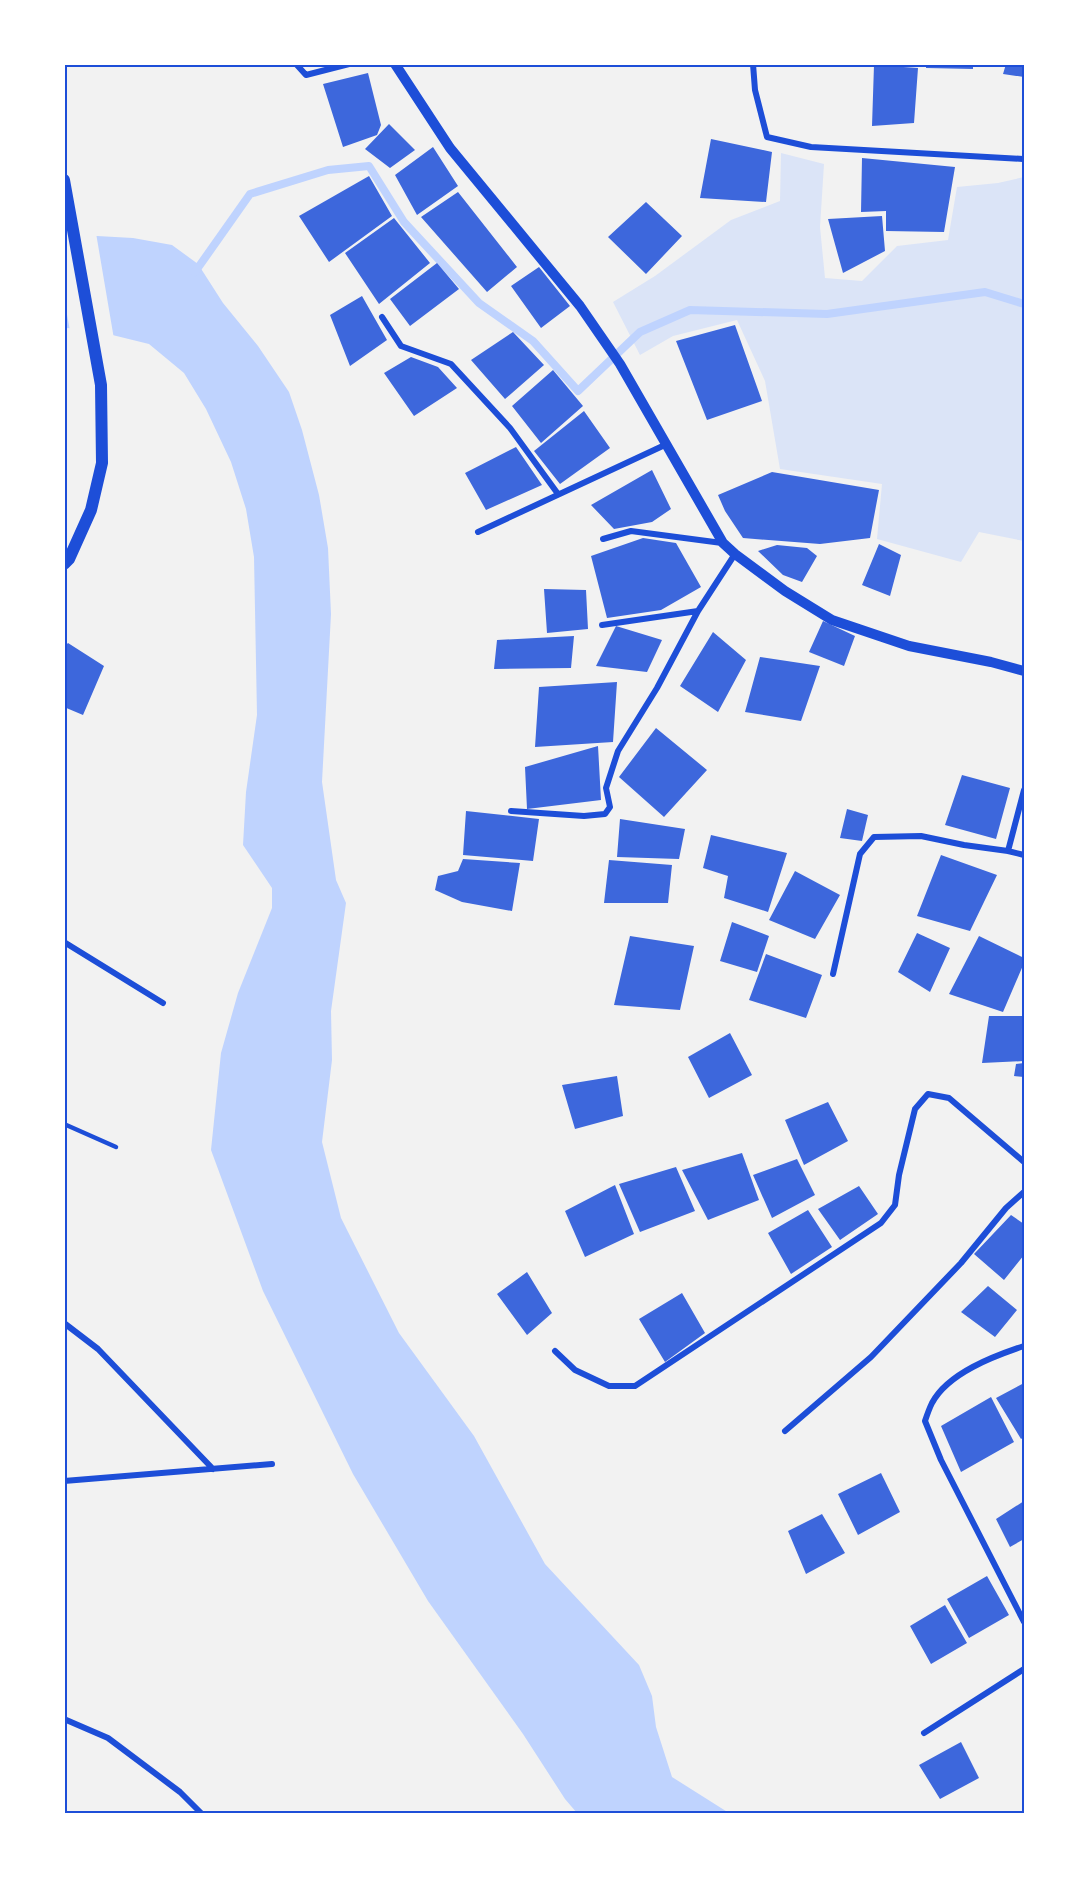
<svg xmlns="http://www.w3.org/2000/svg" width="1089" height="1878" font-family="'Archivo Narrow',sans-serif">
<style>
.green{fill:#dbe4f7}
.water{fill:#bfd3fe}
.pier{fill:#f2f2f2}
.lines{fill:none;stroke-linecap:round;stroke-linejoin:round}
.stream{stroke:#bfd3fe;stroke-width:8}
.building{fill:#3d67dc}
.service{stroke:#1d4ed8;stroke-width:4.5}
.minor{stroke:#1d4ed8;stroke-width:6}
.tertiary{stroke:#1d4ed8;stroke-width:10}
.secondary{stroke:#1d4ed8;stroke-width:12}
.neatline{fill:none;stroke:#1d4ed8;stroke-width:2}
</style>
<rect width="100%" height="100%" fill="#f2f2f2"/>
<path class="green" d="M781 153 824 164 820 227 825 278 862 281 897 246 948 240 957 187 998 183 1024 177V541L979 532 961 562 877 539 882 484 780 469 765 381 737 320 673 336 640 355 613 302 655 276 731 220 780 201Z"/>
<path class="water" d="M97 236 133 238 172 245 198 264 223 303 258 346 289 392 302 430 319 495 328 548 331 614 322 782 336 880 346 903 331 1011 332 1060 322 1142 341 1218 399 1333 474 1436 545 1564 639 1665 652 1696 656 1727 672 1777 729 1813H577L565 1799 523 1734 428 1601 353 1474 263 1291 211 1150 221 1053 238 993 272 908V888L243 845 246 792 257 715 254 557 246 509 231 462 206 409 184 373 149 344 88 329 65 328 64 242Z"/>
<path class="pier" d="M96 233 114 339 87 332 70 331 64 298V239Z"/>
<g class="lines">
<path class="stream" d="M195 272 250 194 328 170 369 166 404 222 479 303 533 341 578 391 640 332 690 310 827 314 985 292 1024 304"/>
</g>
<path class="building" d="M926 64H973V69L926 68Z
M1006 64H1024V77L1003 74Z
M874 65 918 68 914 123 872 126Z
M368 73 381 125 377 135 343 147 323 84Z
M389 124 415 150 390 168 365 149Z
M711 139 772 152 766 202 700 198Z
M433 147 458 186 417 215 395 175Z
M862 158 955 167 944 232 886 231V211L861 212Z
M369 176 392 216 329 262 299 216Z
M458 192 517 267 487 292 421 217Z
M646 202 682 236 646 274 608 237Z
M882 216 885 251 843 273 828 219Z
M394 218 430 263 379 304 345 253Z
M437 263 459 289 410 326 390 299Z
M539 267 570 306 541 328 511 286Z
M362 296 387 340 350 366 330 315Z
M735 325 762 401 707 420 676 341Z
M513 332 544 365 505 399 471 360Z
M411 357 438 367 457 388 414 416 384 373Z
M553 370 583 406 541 443 512 406Z
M584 411 610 448 560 484 534 451Z
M516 447 542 485 486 510 465 473Z
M652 470 671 509 652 522 614 529 591 505Z
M772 472 879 490 870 538 820 544 743 538 725 511 718 495Z
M643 538 676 543 701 587 661 610 607 618 591 556Z
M879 544 901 555 890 596 862 585Z
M777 545 807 548 817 556 802 582 783 575 758 551Z
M544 589 586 590 588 629 547 633Z
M823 621 855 636 844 666 809 652Z
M616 626 662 640 647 672 596 666Z
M713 632 746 660 718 712 680 686Z
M574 636 571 668 494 669 497 640Z
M68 643 104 666 83 715 64 707V647Z
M760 657 820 666 801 721 745 712Z
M617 682 613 742 535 747 539 687Z
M656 728 707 770 664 817 619 777Z
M598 746 601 800 527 809 525 767Z
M962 775 1010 788 996 839 945 825Z
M847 809 868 815 862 841 840 838Z
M466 811 539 819 533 861 463 855Z
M620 819 685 829 679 859 617 857Z
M711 835 787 853 768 912 724 898 728 876 703 868Z
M941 855 997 875 970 931 917 916Z
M463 859 520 863 512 911 462 902 435 890 438 876 458 871Z
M609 860 672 865 668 903H604Z
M795 871 840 895 815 939 769 920Z
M732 922 769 936 757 972 720 961Z
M917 933 950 948 930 992 898 972Z
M630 936 694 946 680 1010 614 1005Z
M979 936 1024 958V963L1003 1012 949 994Z
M766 954 822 975 806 1018 749 1000Z
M989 1016H1024V1061L982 1063Z
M730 1033 752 1075 709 1098 688 1057Z
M1024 1063V1077L1014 1076 1016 1064Z
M617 1076 623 1116 575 1129 562 1085Z
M828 1102 848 1141 804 1165 785 1120Z
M742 1153 759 1200 708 1220 682 1170Z
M797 1159 815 1195 772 1218 753 1175Z
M676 1167 695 1211 640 1232 619 1184Z
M615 1185 634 1234 585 1257 565 1211Z
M859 1186 878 1214 840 1240 818 1209Z
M808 1210 832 1247 791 1274 768 1233Z
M1011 1215 1024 1224V1255L1004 1280 974 1254Z
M527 1272 552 1313 527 1335 497 1294Z
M988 1286 1017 1310 995 1337 961 1312Z
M682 1293 705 1333 665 1362 639 1319Z
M1024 1383V1437L1021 1439 996 1398Z
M991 1397 1014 1442 961 1472 941 1426Z
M881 1473 900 1512 858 1535 838 1494Z
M1024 1501V1539L1010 1547 996 1519Z
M822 1514 845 1553 806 1574 788 1531Z
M987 1576 1009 1615 969 1638 947 1599Z
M945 1605 967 1643 931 1664 910 1626Z
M961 1742 979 1778 940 1799 919 1765Z"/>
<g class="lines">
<path class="service" d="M64 1124 116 1147"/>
<path class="minor" d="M296 64 306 75 349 64
M753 64 755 90 767 137 811 147 1023 159
M382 317 401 346 451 364 510 428 558 494
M478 532 667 444
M603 539 631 531 722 543
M602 625 698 611
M1024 790 1008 851 1024 855
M511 811 584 816 605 814 610 807 606 788 618 751 657 688 698 611 735 554
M64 942 163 1003
M833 974 860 854 874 837 921 836 964 845 1008 851
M64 1323 98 1349 213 1469
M1024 1346C994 1356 948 1373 932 1403 929 1409 927 1415 925 1421L941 1460 1024 1622
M555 1351 575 1370 609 1386H635L881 1223 895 1205 899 1175 915 1109 928 1094 949 1098 1024 1162
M785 1431 871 1357 961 1263 1006 1208 1024 1192
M64 1481 272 1464
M64 1719 108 1738 180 1792 202 1814
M924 1733 1024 1669"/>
<path class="tertiary" d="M395 64 450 148 580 306 620 364 723 543 735 554 785 591 832 620 909 646 991 662 1024 671"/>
<path class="secondary" d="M64 180 101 385 102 463 91 510 69 559 64 564"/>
</g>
<rect width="1089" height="1878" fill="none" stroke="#ffffff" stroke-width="132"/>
<rect x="66" y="66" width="957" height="1746" class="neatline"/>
</svg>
